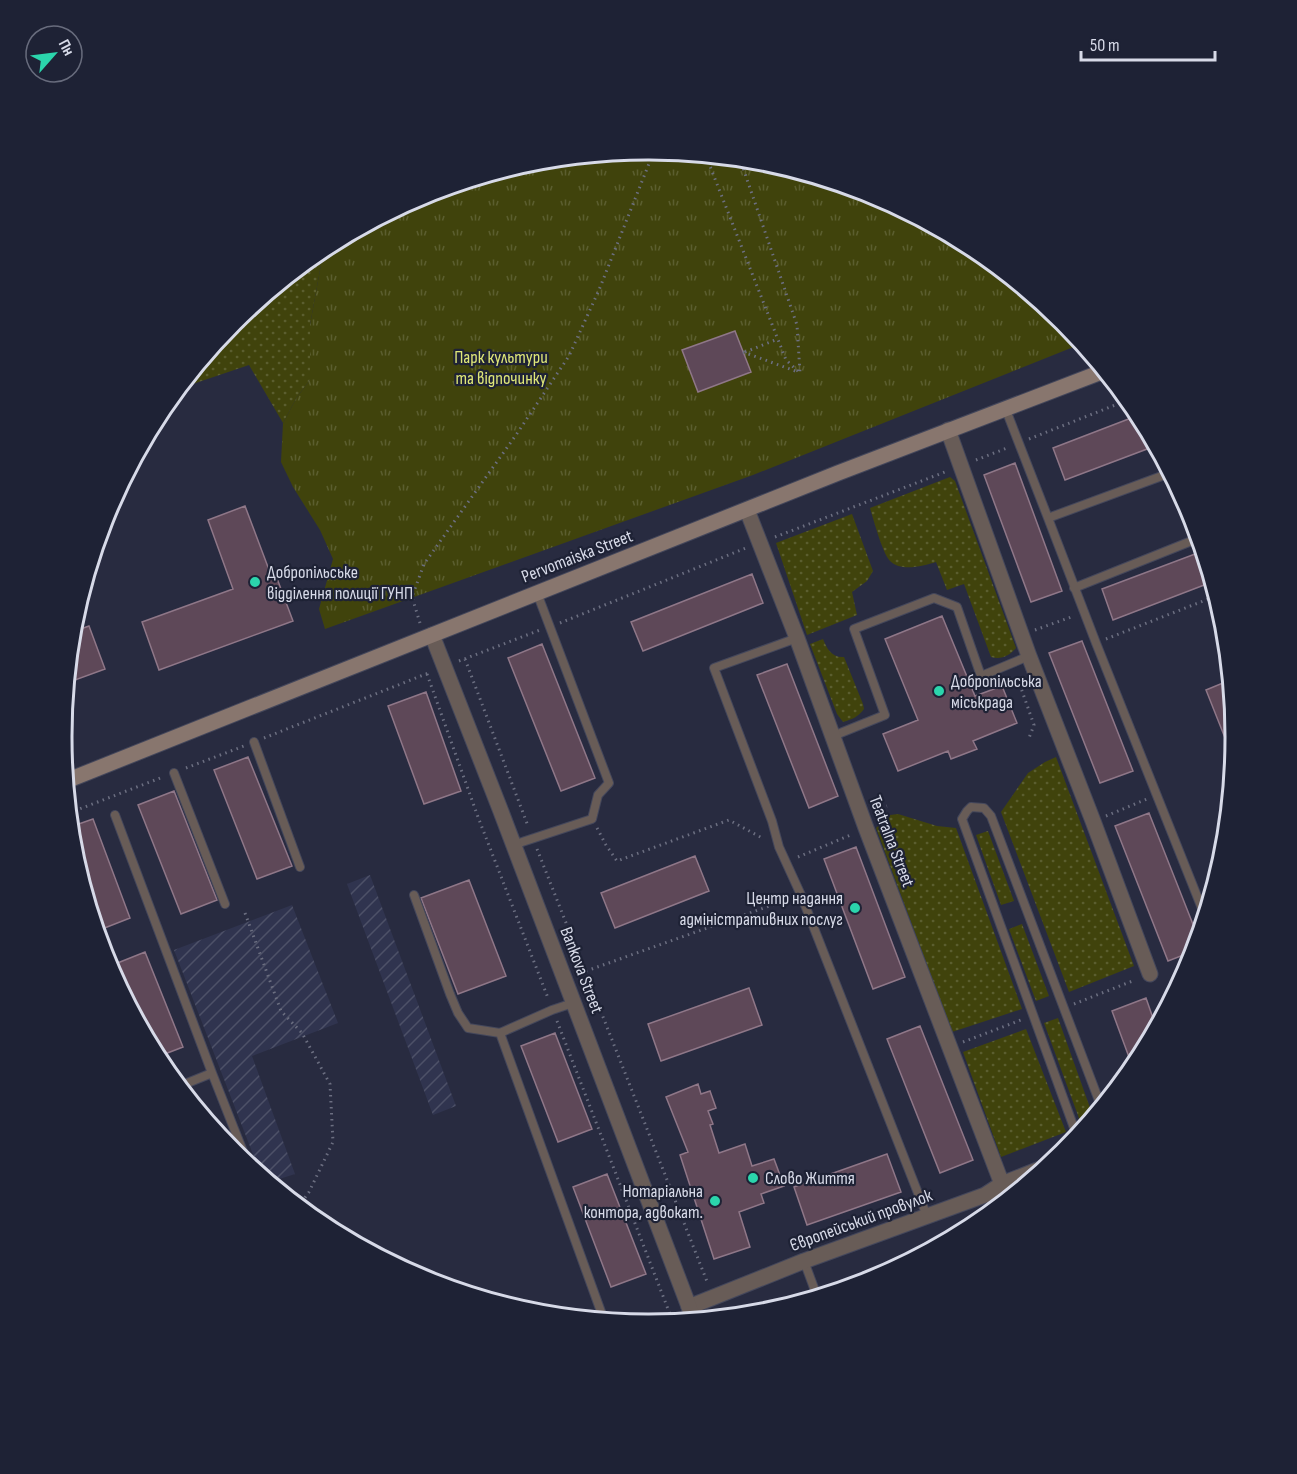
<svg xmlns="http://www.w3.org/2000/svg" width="1297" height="1474" font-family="'Sofia Sans Condensed',sans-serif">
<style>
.industrial{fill:url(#industrial-furrows)}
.grass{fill:url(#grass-dots)}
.park{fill:url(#park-tufts)}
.building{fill:#5e4858;stroke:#8f7788;stroke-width:1.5}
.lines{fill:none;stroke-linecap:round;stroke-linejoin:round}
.service-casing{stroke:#44475b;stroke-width:10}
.minor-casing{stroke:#44475b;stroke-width:17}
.tertiary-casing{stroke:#44475b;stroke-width:17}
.secondary-casing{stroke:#44475b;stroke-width:17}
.path{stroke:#6c6f81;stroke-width:3;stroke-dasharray:1.5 4.5;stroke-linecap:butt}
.service{stroke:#685c57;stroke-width:8}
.minor{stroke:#685c57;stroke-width:15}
.tertiary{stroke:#685c57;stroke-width:15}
.secondary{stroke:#88766e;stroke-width:15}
.poi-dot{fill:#2bd5ac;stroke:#1e2235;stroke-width:2}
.labels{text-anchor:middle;stroke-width:4.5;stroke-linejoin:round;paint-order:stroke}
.park-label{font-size:18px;fill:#dfe778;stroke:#1e2235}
.street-label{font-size:18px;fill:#d7dae8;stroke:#1e2235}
.poi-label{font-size:18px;fill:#d7dae8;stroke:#1e2235;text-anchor:start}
.rim{fill:none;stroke:#d7dae8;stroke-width:3}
</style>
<defs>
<pattern id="industrial-furrows" width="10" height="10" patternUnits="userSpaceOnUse" patternTransform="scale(1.5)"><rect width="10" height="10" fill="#30344f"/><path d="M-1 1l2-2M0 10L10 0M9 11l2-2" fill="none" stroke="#4d5168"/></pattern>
<pattern id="grass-dots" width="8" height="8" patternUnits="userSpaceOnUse" patternTransform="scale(1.5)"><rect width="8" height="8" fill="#40430c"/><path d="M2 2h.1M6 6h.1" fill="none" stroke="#5b5e2f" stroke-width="1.8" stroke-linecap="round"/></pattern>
<pattern id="park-tufts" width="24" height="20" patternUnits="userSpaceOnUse" patternTransform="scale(1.5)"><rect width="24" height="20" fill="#40430c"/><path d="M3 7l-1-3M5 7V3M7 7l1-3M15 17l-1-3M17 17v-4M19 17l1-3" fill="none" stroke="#5b5e2f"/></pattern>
</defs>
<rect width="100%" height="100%" fill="#282b40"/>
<path class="industrial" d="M370 875 456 1106 433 1115 347 884Z
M292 905 338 1023 252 1056 295 1174 270 1182 261 1175 174 950Z"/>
<path class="grass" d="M324 248 310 325V380L297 397 283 423 249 365 178 389 234 322Z
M950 477 955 481 1016 648C1009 656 1001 660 991 657L964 584 947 590 936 562C923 566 901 572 890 561 882 552 874 521 870 508Z
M852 514 873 571 867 581 852 592 857 615 807 635 776 543Z
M823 639C827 649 832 658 844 657L863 704 864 709C858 717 853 719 843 722L837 714 810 644Z
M1056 757 1134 966 1069 992 1001 812 1028 773 1045 762Z
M898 814 937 826 956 828 1022 1009 952 1032 876 828 890 815Z
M988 831 1014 901 1001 905 976 835Z
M1022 924 1049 996 1036 1001 1009 929Z
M1058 1018 1093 1116 1083 1129 1044 1023Z
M1026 1029 1066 1132 1001 1157 963 1052Z"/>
<path class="park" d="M649 150 763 161 873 195 975 249 1064 322 1081 344 753 475 325 629 319 609 333 559 320 530 293 487 281 462 283 423 297 397 310 380V325L324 248 424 195 534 161Z"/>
<path class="building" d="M735 331 751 372 698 392 682 350Z
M1139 415 1155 446 1065 480 1053 448Z
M1015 463 1062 591 1031 602 984 475Z
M245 506 271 575 275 573 293 621 159 670 142 622 233 589 208 520Z
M1203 551 1212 582 1113 620 1102 589Z
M752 574 763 603 643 651 631 622Z
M942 616 975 696 1002 686 1017 723 973 741 977 749 951 759 948 751 898 771 883 734 918 720 885 639Z
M89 626 105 669 67 683 72 632Z
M1082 641 1133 771 1100 783 1049 653Z
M542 644 595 778 561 791 508 658Z
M787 664 838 796 809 808 757 675Z
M1230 680 1235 737 1233 758 1206 690Z
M426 692 461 791 424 804 388 706Z
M248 757 292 866 257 879 214 770Z
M174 791 217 900 181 914 138 805Z
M1149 813 1198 937 1194 951 1168 961 1115 826Z
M93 819 130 918 97 931 73 851 70 827Z
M856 847 905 977 873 989 824 859Z
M695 856 709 891 615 928 601 893Z
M469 880 506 976 458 994 421 898Z
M145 952 183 1047 157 1057 116 981 110 966Z
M749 988 762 1025 661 1061 648 1024Z
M1146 998 1154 1021 1149 1023 1152 1033 1133 1068 1112 1011Z
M920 1026 973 1160 940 1173 887 1039Z
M555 1033 592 1129 558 1142 521 1046Z
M698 1084 701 1094 710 1091 716 1108 708 1111 713 1124 710 1125 719 1153 745 1144 752 1166 774 1159 784 1186 761 1194 764 1203 739 1212 750 1247 714 1259 680 1155 688 1152 666 1097Z
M887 1154 901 1192 807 1225 794 1187Z
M607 1174 646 1274 611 1287 573 1187Z"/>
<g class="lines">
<defs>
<path id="service" d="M1006 410 1048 518 1170 473
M1048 518 1096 643 1205 916
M1074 588 1199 538
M797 638 714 668 772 821 779 847 801 895 927 1216
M833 736 885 715 854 629 934 598 957 607 981 676 1029 656
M254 742 300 867
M174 773 225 904
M115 815 212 1073
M513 845 592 819 598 795 609 783 537 593
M414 895 450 994 458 1013 468 1028 500 1033 552 1010 573 1003
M500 1033 604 1320
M180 1086 212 1073 248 1164
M1077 1136 962 819 967 811 971 807 984 808 991 816 1101 1106
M804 1261 817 1296"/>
<path id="minor" d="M948 430 1029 656 1093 821 1150 974
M747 510 797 638 866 828 1002 1184
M689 1307 804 1261 985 1195 1002 1184 1045 1167"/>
<path id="tertiary" d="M432 635 500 809 694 1320"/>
<path id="secondary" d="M66 781 838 473 1104 371"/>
</defs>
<use href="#service" class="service-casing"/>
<use href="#minor" class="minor-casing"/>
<use href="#tertiary" class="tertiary-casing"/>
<use href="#secondary" class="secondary-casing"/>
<path class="path" d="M706 156 786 360 800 373 797 325 740 159
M743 352 798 372
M745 352 778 339
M1029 439 1128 400
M976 460 1007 448
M775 537 945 472
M420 623 412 597 424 564 516 435 569 356 599 290 654 151
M560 623 746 548
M1035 630 1074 616
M1106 639 1216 596
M465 659 528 826
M459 661 540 630
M427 674 478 817 548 998
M1021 684V688L1034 725 1029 738
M264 738 431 672
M186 768 244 746
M875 809 887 806
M69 813 163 777
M1106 816 1147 799
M597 828 606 845 617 861 729 820 764 839
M537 849 708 1284
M798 857 853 834
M245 913 281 1011 302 1033 330 1084 333 1142 309 1192 299 1206
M586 971 789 899
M1074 1004 1135 980
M557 1021 673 1322
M963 1042 1021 1020
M967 1219 970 1228"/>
<use href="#service" class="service"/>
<use href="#minor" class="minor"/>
<use href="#tertiary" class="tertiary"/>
<use href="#secondary" class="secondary"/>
</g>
<g class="poi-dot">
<circle cx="255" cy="582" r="6"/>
<circle cx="939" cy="691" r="6"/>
<circle cx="855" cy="908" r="6"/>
<circle cx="753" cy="1178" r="6"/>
<circle cx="715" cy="1201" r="6"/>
</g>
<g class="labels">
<g class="park-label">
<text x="501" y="363">Парк культури<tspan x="501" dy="21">та відпочинку</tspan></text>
</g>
<g class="street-label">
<text transform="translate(577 556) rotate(-21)" y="6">Pervomaiska Street</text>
<text transform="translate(892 841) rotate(69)" y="6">Teatralna Street</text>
<text transform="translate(582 970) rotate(69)" y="6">Bankova Street</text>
<text transform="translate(861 1220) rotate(-20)" y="6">Європейський провулок</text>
</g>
<g class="poi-label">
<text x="267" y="578">Добропільське<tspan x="267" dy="21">відділення полиції ГУНП</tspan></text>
<text x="951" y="687">Добропільська<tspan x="951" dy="21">міськрада</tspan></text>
<text x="843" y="904" text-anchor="end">Центр надання<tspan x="843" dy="21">адміністративних послуг</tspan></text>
<text x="765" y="1184">Слово Життя</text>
<text x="703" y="1197" text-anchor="end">Нотаріальна<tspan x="703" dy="21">контора, адвокат.</tspan></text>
</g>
</g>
<path d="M0 0H1297V1474H0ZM648 160H649A576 576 0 0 1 1225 736V738A576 576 0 0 1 649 1314H648A576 576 0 0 1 72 738V736A576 576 0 0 1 648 160Z" fill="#1e2235" fill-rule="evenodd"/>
<path class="rim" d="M648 160H649A576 576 0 0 1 1225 736V738A576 576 0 0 1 649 1314H648A576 576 0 0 1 72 738V736A576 576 0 0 1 648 160Z"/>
<g transform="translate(54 54) rotate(62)"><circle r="28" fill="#1e2235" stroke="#686c7d" stroke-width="1.5"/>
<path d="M0-4.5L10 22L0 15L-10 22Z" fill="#2bd5ac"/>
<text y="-9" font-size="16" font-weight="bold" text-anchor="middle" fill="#d7dae8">Пн</text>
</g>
<path d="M1081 51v9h134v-9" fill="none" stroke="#d7dae8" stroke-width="3"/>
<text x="1090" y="51" font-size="18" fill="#d7dae8" stroke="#1e2235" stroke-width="4.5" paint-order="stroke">50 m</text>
</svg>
